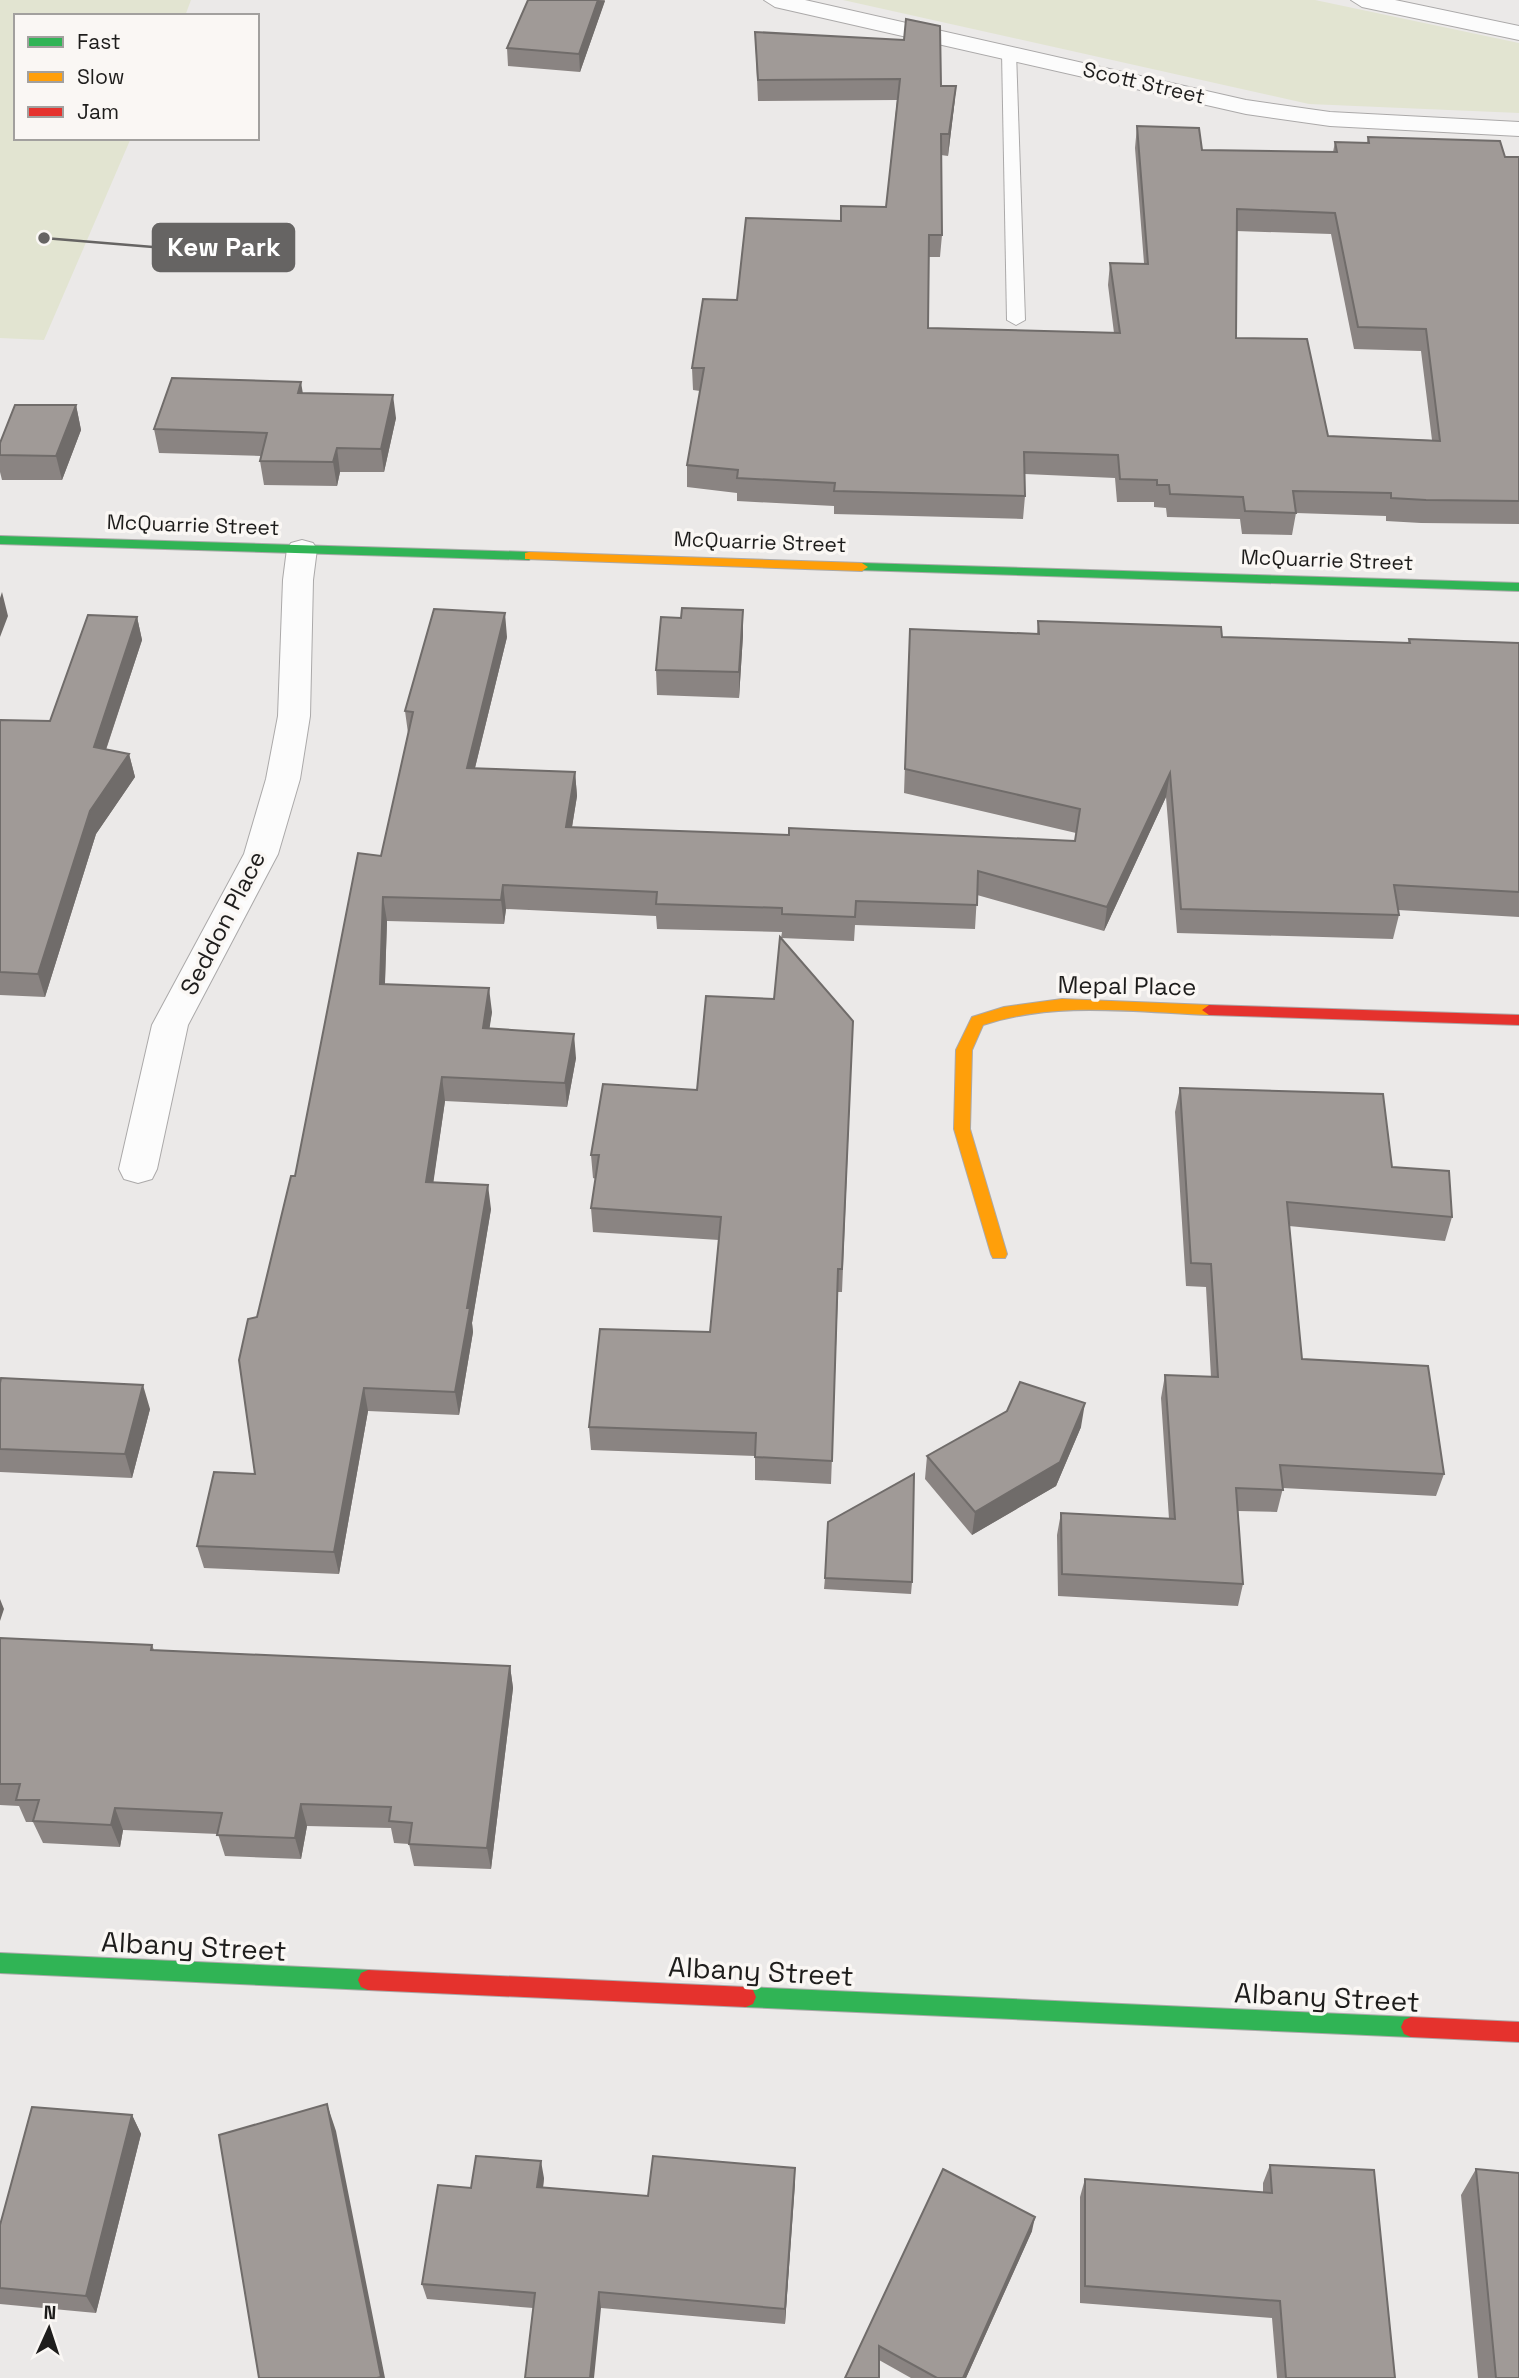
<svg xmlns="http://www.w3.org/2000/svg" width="1519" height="2378" font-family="'Space Grotesk',sans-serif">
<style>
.green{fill:#e2e4d1}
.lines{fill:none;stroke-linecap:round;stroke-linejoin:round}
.lane-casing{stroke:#aba9a9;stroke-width:2}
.street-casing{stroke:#aba9a9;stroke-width:2}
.fast-casing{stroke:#aba9a9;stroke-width:2}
.slow-casing{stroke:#aba9a9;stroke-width:2}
.jam-casing{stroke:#aba9a9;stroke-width:2}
.lane{fill:#fcfcfc;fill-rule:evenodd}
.street{fill:#fcfcfc;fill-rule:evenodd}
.fast{fill:#30b455;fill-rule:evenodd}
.slow{fill:#ff9f0a;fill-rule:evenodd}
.jam{fill:#e5322d;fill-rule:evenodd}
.wall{fill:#8a8482;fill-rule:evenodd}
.shaded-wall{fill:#706c6a}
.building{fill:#a09a97;stroke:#706c6a;stroke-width:2;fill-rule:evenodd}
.labels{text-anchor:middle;stroke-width:7;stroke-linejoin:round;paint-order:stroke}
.far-street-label{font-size:21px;fill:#1e1d1c;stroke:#faf7f4}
.street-label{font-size:24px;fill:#1e1d1c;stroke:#faf7f4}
.near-street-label{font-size:28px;fill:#1e1d1c;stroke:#faf7f4}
.leader{fill:none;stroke:#666463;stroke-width:2.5}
.callout-dot{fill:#666463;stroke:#faf7f4;stroke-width:2.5}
.callout{fill:#666463;stroke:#666463;stroke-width:2.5}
.callout-label{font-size:26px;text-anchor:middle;font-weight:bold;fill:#fff}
</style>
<rect width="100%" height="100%" fill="#ebe9e8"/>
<path class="green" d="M0 0H191L185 16H16V138H131L44 340 0 338Z
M843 0H1315L1519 43V113L1309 104Z"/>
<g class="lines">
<defs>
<path id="lane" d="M1009 48 1016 52 1025 320 1016 325 1007 320 1002 52Z"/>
<path id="street" d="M764 0H805L1246 100 1330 112 1519 122V136L1330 126 1246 114 775 7Z
M1351 0H1395L1519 26V40L1362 7Z
M302 540 313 543 317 549 313 580 310 716 300 779 278 854 188 1025 157 1169 152 1179 138 1183 124 1179 119 1169 152 1025 244 854 266 779 278 716 283 580 287 549 291 543Z"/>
<path id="fast" d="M0 536 529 552 535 556 529 560 0 544Z
M862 563 1519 583V591L858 570V564Z
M0 1953 368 1970 375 1973 378 1980 375 1987 368 1990 0 1973Z
M746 1987 1411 2017 1418 2020 1421 2027 1418 2034 1411 2037 746 2007 739 2004 736 1997 739 1990Z"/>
<path id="slow" d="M529 552 862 563 868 567 862 571 525 559V553Z
M1062 999 1209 1005 1216 1010 1209 1015C1133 1012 1056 1001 983 1025L972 1050 970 1129 1007 1254 1005 1258H993L991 1254 954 1129 956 1050 972 1017 1004 1007Z"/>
<path id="jam" d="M1209 1005 1519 1015V1025L1209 1015 1202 1010Z
M368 1970 746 1987 753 1990 756 1997 753 2004 746 2007 368 1990 361 1987 358 1980 361 1973Z
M1411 2017 1519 2022V2042L1411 2037 1404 2034 1401 2027 1404 2020Z"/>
</defs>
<use href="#lane" class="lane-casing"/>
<use href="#street" class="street-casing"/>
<use href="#fast" class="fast-casing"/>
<use href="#slow" class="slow-casing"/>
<use href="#jam" class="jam-casing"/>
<use href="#lane" class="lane"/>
<use href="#street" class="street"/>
<use href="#fast" class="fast"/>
<use href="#slow" class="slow"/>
<use href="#jam" class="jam"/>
</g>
<path class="wall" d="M528 0H605L580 72 508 66 507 48Z
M755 32 941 86H956L954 107 948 156 941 155 942 235 940 257H929L928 328 1114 333 1108 285 1110 263H1144L1135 148 1137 126 1202 150 1333 152 1335 142 1367 143 1368 137 1505 157H1519V524L1421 523 1386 521V516L1296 513 1292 535 1242 534 1240 519 1167 517 1166 508 1154 507V502H1117L1115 478 1025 474V496L1023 519 834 514V506L737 501V493L687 487V465L700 391 693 390 692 368 737 300 841 221 886 207 897 100 758 101ZM1236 231 1331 234 1354 349 1421 351 1432 440 1328 436 1236 338Z
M303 393 396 418 384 472H340L337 486 264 485 260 461 261 456 159 453 154 429Z
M76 405 81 430 62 480H2L0 472V443Z
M743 610V635L739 698 657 695 656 670 681 618Z
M137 617 142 640 106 750 129 754 135 777 96 834 45 997 0 995V720L50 721Z
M1038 621 1222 637 1408 643 1409 639 1519 643V917L1398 910 1399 915 1393 939 1177 933 1166 797 1104 931 977 895 975 929 855 925 854 941 781 938 782 932 657 929 656 916 506 909 504 924 387 921 385 984 492 1012 489 1028 576 1058 567 1107 445 1101 433 1182 491 1209 472 1323 473 1332 459 1415 368 1411 339 1574 204 1568 197 1546 255 1474 257 1317 381 856 408 733 405 711 507 637 475 768 575 772 577 796 572 827 789 835 1075 841 1076 833 904 793 909 653 1037 634Z
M853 1021 842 1292H838L831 1484 755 1480V1456L591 1450 589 1427 710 1332 719 1240 593 1232 591 1208 596 1179 593 1178 591 1155 697 1090Z
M1180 1088 1392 1167 1452 1217 1445 1241 1289 1226 1302 1359 1444 1474 1436 1496 1283 1488 1277 1512 1238 1511 1243 1584 1238 1606 1058 1596 1057 1535 1061 1513 1169 1519 1161 1398 1165 1375 1211 1377 1206 1287 1186 1286 1175 1112Z
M0 1383 150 1409 132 1478 0 1472Z
M1081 1427 1056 1486 972 1535 925 1479 927 1456Z
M825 1578 912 1582 911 1594 824 1589Z
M0 1638 152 1645 154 1650 510 1666 513 1688 491 1869 414 1866 409 1844 394 1843 391 1828 307 1826 301 1859 225 1856 218 1834 123 1830 120 1847 43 1843 33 1822H26L19 1806 0 1805Z
M132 2115 141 2134 96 2313 0 2304V2225Z
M1270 2165 1395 2378H1277L1272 2318 1080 2303V2197L1085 2179 1263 2192V2183Z
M795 2168 785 2324 601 2308H533L427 2299 422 2284 471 2188 544 2178 543 2188 648 2196Z
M943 2169 1032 2231 966 2378H911L879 2360 845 2378Z
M1476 2169 1519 2378H1478L1461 2195Z"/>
<path class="shaded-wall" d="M598 0 605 1 580 72 579 54Z
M956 86 954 107 948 156 949 134Z
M301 382 305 406 298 393Z
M393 395 396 418 384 472 381 449Z
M76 405 81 430 62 480 56 456Z
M337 448 340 472 337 486 333 462Z
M2 592 8 616 0 637V598Z
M743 610V635L739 698V672Z
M505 613 507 637 469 792 467 768Z
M137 617 142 640 99 770 94 747Z
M129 754 135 777 96 834 45 997 38 974 90 811Z
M575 772 577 796 568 851 566 827Z
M1170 773 1166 797 1104 931 1107 907Z
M503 885 506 909 504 924 501 900Z
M383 897 387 921 384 1008 380 984Z
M489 988 492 1012 486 1052 483 1028Z
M574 1034 576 1058 567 1107 565 1083Z
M442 1077 445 1101 430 1206 426 1182Z
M488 1185 491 1209 472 1323 473 1332 459 1415 455 1392 467 1308Z
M143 1385 150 1409 132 1478 125 1454Z
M364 1388 368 1411 339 1574 334 1552Z
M1085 1403 1081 1427 1056 1486 972 1535 975 1512Z
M0 1599 4 1609 0 1621Z
M510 1666 513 1688 491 1869 487 1848Z
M301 1804 307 1826 301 1859 295 1838Z
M115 1808 123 1830 120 1847 111 1825Z
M327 2104 336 2131 385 2378H377Z
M132 2115 141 2134 96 2313 86 2296Z
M541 2161 544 2178 541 2204 537 2187Z
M795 2168V2184L785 2324V2309Z
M1035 2217 1032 2231 966 2378H963Z
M599 2292 601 2308 594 2378H590Z"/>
<path class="building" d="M528 0H598L579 54 507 48Z
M906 19 940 26 941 86H956L949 134H941L942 235H929L928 328 1120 333 1110 263 1148 264 1137 126 1199 128 1202 150 1337 152 1335 142 1369 143 1368 137 1500 141 1505 157H1519V501L1426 500 1391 498V493L1293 491 1296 513 1245 511 1243 497 1170 494 1169 485H1157V480L1120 479 1118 455 1024 452 1025 496 834 491 835 483 737 478 738 470 687 465 704 368H692L703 299 737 300 746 218 841 221V206L886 207 900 79 758 80 755 32 904 40ZM1237 209 1335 213 1358 327 1426 329 1440 441 1328 436 1307 339 1236 338Z
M172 378 301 382 298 393 393 395 381 449 337 448 333 462 260 461 267 433 154 429Z
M15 405H76L56 456 0 455V443Z
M682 608 743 610 739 672 656 670 661 617 681 618Z
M434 609 505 613 467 768 575 772 566 827 789 835V828L1075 841 1080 809 905 769 910 629 1039 634 1038 621 1221 627 1222 637 1410 643 1409 639 1519 643V892L1394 885 1399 915 1181 909 1170 773 1107 907 978 871 977 905 856 901 855 917 782 914V908L656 904 657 892 503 885 501 900 383 897 380 984 489 988 483 1028 574 1034 565 1083 442 1077 426 1182 488 1185 467 1308H470L455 1392 364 1388 334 1552 197 1546 214 1472 255 1474 239 1360 248 1319 257 1317 291 1176H295L358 853 381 856 413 712 405 711Z
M88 615 137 617 94 747 129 754 90 811 38 974 0 972V720L50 721Z
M780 937 853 1021 842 1269H838L832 1461 755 1457 756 1433 589 1427 600 1329 710 1332 721 1217 591 1208 599 1155H591L603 1084 697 1090 706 996 774 999Z
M1180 1088 1383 1094 1392 1167 1449 1171 1452 1217 1287 1202 1302 1359 1428 1366 1444 1474 1280 1465 1283 1490 1236 1488 1243 1584 1062 1574 1061 1513 1175 1519 1165 1375 1218 1377 1211 1264 1191 1263Z
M1 1378 143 1385 125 1454 0 1449V1383Z
M1020 1382 1085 1403 1060 1462 975 1512 927 1456 1007 1411Z
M914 1474 912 1582 825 1578 828 1522Z
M0 1638 152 1645 151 1650 510 1666 487 1848 409 1844 412 1823 389 1821 391 1807 301 1804 295 1838 217 1835 222 1813 115 1808 111 1825 33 1821 39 1800H16L20 1784H0Z
M327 2104 381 2377 377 2378H259L219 2135Z
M32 2107 132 2115 86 2296 0 2288V2225Z
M476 2156 541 2161 537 2187 648 2196 653 2156 795 2168 785 2309 599 2292 590 2378H525L535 2293 422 2284 438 2185 471 2188Z
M1270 2165 1374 2170 1395 2378H1286L1280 2301 1085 2286V2179L1272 2193Z
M943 2169 1035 2217 963 2378H937L879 2346V2378H845Z
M1476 2169 1519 2173V2378H1496Z"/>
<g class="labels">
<g class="far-street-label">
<text transform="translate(1144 83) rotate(13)" y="7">Scott Street</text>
<text transform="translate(193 525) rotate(2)" y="7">McQuarrie Street</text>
<text transform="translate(760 542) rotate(2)" y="7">McQuarrie Street</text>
<text transform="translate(1327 560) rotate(2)" y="7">McQuarrie Street</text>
</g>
<g class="street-label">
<text transform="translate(223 923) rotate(-63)" y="8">Seddon Place</text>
<text transform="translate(1127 986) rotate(1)" y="8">Mepal Place</text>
</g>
<g class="near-street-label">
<text transform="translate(194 1946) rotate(3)" y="10">Albany Street</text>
<text transform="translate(761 1971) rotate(3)" y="10">Albany Street</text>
<text transform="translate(1327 1997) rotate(3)" y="10">Albany Street</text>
</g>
</g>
<path class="leader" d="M44 238L153 247"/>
<circle class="callout-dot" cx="44" cy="238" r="7"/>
<rect class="callout" x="153" y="224" width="141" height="47" rx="7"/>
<g class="callout-label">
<text x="224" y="256">Kew Park</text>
</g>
<rect x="14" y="14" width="245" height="126" fill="#faf7f4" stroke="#a2a09e" stroke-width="2"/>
<rect x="28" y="37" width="35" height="10" fill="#30b455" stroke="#a2a09e" stroke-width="2"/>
<text x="77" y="49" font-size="21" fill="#1e1d1c">Fast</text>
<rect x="28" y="72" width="35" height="10" fill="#ff9f0a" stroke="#a2a09e" stroke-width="2"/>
<text x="77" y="84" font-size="21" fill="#1e1d1c">Slow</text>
<rect x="28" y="107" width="35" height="10" fill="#e5322d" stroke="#a2a09e" stroke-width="2"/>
<text x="77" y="119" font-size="21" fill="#1e1d1c">Jam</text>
<g transform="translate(49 2329) rotate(3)" stroke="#faf7f4" stroke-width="5" paint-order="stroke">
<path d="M0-5L12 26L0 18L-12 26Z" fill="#1e1d1c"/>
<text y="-10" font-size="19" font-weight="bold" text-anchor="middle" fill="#1e1d1c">N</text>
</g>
</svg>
